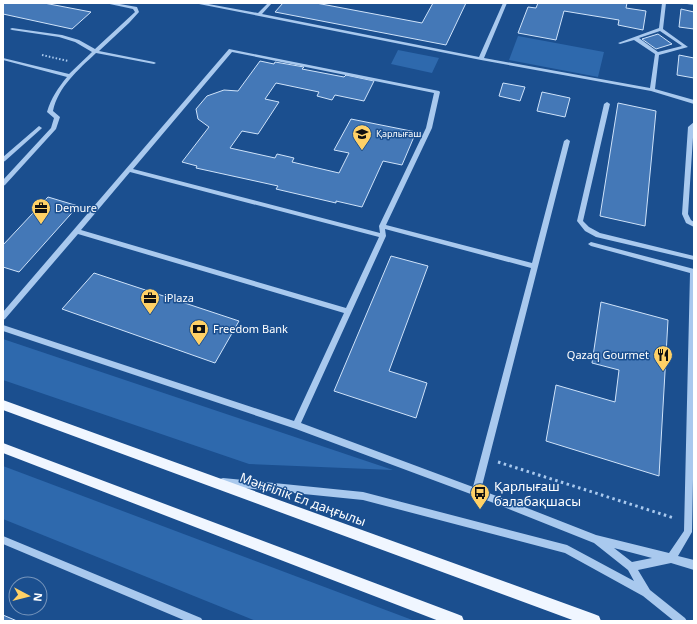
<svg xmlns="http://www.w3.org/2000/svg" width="697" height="624" font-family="'Noto Sans',sans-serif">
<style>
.green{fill:#2e69ad}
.building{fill:#4478b7;stroke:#cfe3fa}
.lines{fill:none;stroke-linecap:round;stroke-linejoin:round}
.path-far1{stroke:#a9c9ee;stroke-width:2;stroke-dasharray:1.5 2;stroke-linecap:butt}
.path{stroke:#a9c9ee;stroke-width:3;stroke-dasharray:2.5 3.5;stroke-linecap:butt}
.minor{fill:#a9c9ee;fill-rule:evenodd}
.major{fill:#f0f6ff;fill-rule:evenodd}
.labels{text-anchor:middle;stroke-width:3;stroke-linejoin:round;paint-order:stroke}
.far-poi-label{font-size:9px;fill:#fff;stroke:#1b4f8f;text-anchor:start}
.poi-label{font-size:11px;fill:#fff;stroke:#1b4f8f;text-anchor:start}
.near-poi-label{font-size:13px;fill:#fff;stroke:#1b4f8f;text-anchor:start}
.near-street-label{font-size:13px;fill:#fff;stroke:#1b4f8f}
</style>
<rect width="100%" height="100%" fill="#1b4f8f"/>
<path class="green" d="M518 36 604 52 598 77 509 60Z
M398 50 439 58 432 73 391 64Z
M3 339 393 470 249 464 3 380Z
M3 466 415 621H256L3 519Z"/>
<path class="building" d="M3 3H44L91 12 72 29 3 14Z
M283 3H316L422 23 433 3H466L446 45 275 12Z
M538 3H627L626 8 646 11 643 30 618 25 619 20 564 11 556 40 518 33 528 7 536 8Z
M681 9 694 12V29L679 27Z
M658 34 672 44 656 49 642 39Z
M679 55 694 58V78L677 75Z
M260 61 274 64 275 62 304 67 302 69 344 77 346 75 374 81 364 101 335 95 332 100 317 96 319 92 276 83 265 99 279 102 258 134 242 131 230 148 275 158 277 154 294 158 292 162 339 173 349 153 334 150 351 119 416 132 402 165 383 161 362 207 336 201V203L276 189 278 186 196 168 197 166 182 162 209 127 198 119 196 109 207 96 224 90 238 91Z
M503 83 525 87 520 101 499 96Z
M542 92 570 98 565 117 537 111Z
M618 103 656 111 645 226 600 216Z
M48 197 78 206 19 272 3 267V245Z
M391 256 428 266 389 371 427 383 416 418 334 391Z
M94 273 239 321 215 363 62 309Z
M601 302 668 320 659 476 546 441 556 385 615 402 619 370 592 363Z
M3 615 17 621H3Z"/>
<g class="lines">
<path class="path-far1" d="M42 55 68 61"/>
<path class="path" d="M498 462 674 518"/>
<path class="minor" d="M105 3H114L137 7 139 12 129 23 99 51 154 62 156 63 154 64 96 53C78 70 58 87 53 111L60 117 56 129 5 185 3 186V180L51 128 54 118 47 112C51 98 58 88 67 77L3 60V58L69 74 92 52 75 42 59 37 12 30 10 29 12 28 62 35 79 40 95 49 135 12 133 9Z
M194 3H203L258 13 268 3H272L262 14 479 57 503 3H507L484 58 650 88 655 54 634 40 620 44 618 43 659 28 662 3H666L663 29 688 47 659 55 655 89 694 100V104L651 91 481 60ZM660 31 682 46 658 52 639 38Z
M687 3H694V5L687 4Z
M229 49 439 91 440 92 432 128 386 225 532 263 564 141 567 139 570 141 481 490 596 535 669 553 684 531 690 273 591 246 588 244 591 242 694 269V427L692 532 678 556 694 560V570L671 563 638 570 650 590 685 618 687 621H674L643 596 565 553 363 500 223 486 220 485 219 482 220 479 223 478 363 492 567 545 634 581 628 570 594 543 476 496 296 429 3 331V325L294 421 344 313 78 234 5 319 3 320V312ZM232 52 434 93 426 128 379 226 380 233 133 169ZM130 172 379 237 346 308 81 230ZM385 229 531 268 473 487 301 423 386 236ZM614 548 652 558 632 562Z
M607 102 610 104 583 221 589 227 600 233 694 256V260L596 237 585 231 577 221 604 104Z
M694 122 688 214 691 220 694 222V227L686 223 682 214 688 127Z
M39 126 42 128 41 129 5 161 3 162V157Z
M3 536 201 618 203 621H186L3 544Z"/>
<path class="major" d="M3 400 594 614 599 616 601 621H575L3 410Z
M3 443 457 614 462 616 464 621H439L3 453Z"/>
</g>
<defs>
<symbol id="school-pin" viewBox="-11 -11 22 30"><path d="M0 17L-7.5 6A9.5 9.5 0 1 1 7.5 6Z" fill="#ffd166" stroke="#1b4f8f"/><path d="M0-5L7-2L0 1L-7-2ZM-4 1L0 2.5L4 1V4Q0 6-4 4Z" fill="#111"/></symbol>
<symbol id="office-pin" viewBox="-11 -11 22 30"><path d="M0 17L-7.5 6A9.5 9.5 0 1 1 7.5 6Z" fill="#ffd166" stroke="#1b4f8f"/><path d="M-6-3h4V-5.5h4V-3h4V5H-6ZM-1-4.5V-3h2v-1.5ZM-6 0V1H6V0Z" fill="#111"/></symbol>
<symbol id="bank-pin" viewBox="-11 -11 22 30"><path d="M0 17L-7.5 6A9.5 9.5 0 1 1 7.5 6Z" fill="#ffd166" stroke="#1b4f8f"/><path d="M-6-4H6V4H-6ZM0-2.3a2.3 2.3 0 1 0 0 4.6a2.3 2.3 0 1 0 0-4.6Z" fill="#111"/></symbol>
<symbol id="restaurant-pin" viewBox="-11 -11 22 30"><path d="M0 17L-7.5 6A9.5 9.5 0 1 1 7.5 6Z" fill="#ffd166" stroke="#1b4f8f"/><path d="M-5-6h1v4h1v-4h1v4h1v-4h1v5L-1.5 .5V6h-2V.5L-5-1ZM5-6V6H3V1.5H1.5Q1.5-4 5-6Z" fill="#111"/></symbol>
<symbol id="bus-pin" viewBox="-11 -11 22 30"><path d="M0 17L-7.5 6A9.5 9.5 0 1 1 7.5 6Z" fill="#ffd166" stroke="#1b4f8f"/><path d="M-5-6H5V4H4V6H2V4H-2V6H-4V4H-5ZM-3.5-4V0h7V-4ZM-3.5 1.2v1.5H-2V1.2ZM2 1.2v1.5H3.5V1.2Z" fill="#111"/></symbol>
</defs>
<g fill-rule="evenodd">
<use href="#school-pin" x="351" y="123" width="22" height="30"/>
<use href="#office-pin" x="30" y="197" width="22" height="30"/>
<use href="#office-pin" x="139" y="287" width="22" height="30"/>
<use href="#bank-pin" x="188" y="318" width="22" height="30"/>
<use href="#restaurant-pin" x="652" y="344" width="22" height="30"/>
<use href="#bus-pin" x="469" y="482" width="22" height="30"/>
</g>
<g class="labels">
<g class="far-poi-label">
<text x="376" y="137">Қарлығаш</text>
</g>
<g class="poi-label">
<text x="55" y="212">Demure</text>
<text x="164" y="302">iPlaza</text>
<text x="213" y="333">Freedom Bank</text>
<text x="649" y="359" text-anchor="end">Qazaq Gourmet</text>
</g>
<g class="near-poi-label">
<text x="494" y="491">Қарлығаш<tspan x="494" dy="15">балабақшасы</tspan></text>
</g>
<g class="near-street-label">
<text transform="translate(303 499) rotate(20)" y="5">Мәңгілік Ел даңғылы</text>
</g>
</g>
<rect width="697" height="624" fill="none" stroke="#ffffff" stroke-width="8"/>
<g transform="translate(28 596) rotate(97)"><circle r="19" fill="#1b4f8f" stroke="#7695bc"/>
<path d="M0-3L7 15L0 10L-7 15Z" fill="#ffd166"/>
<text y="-6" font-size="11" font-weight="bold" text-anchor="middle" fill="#ffffff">N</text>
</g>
</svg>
